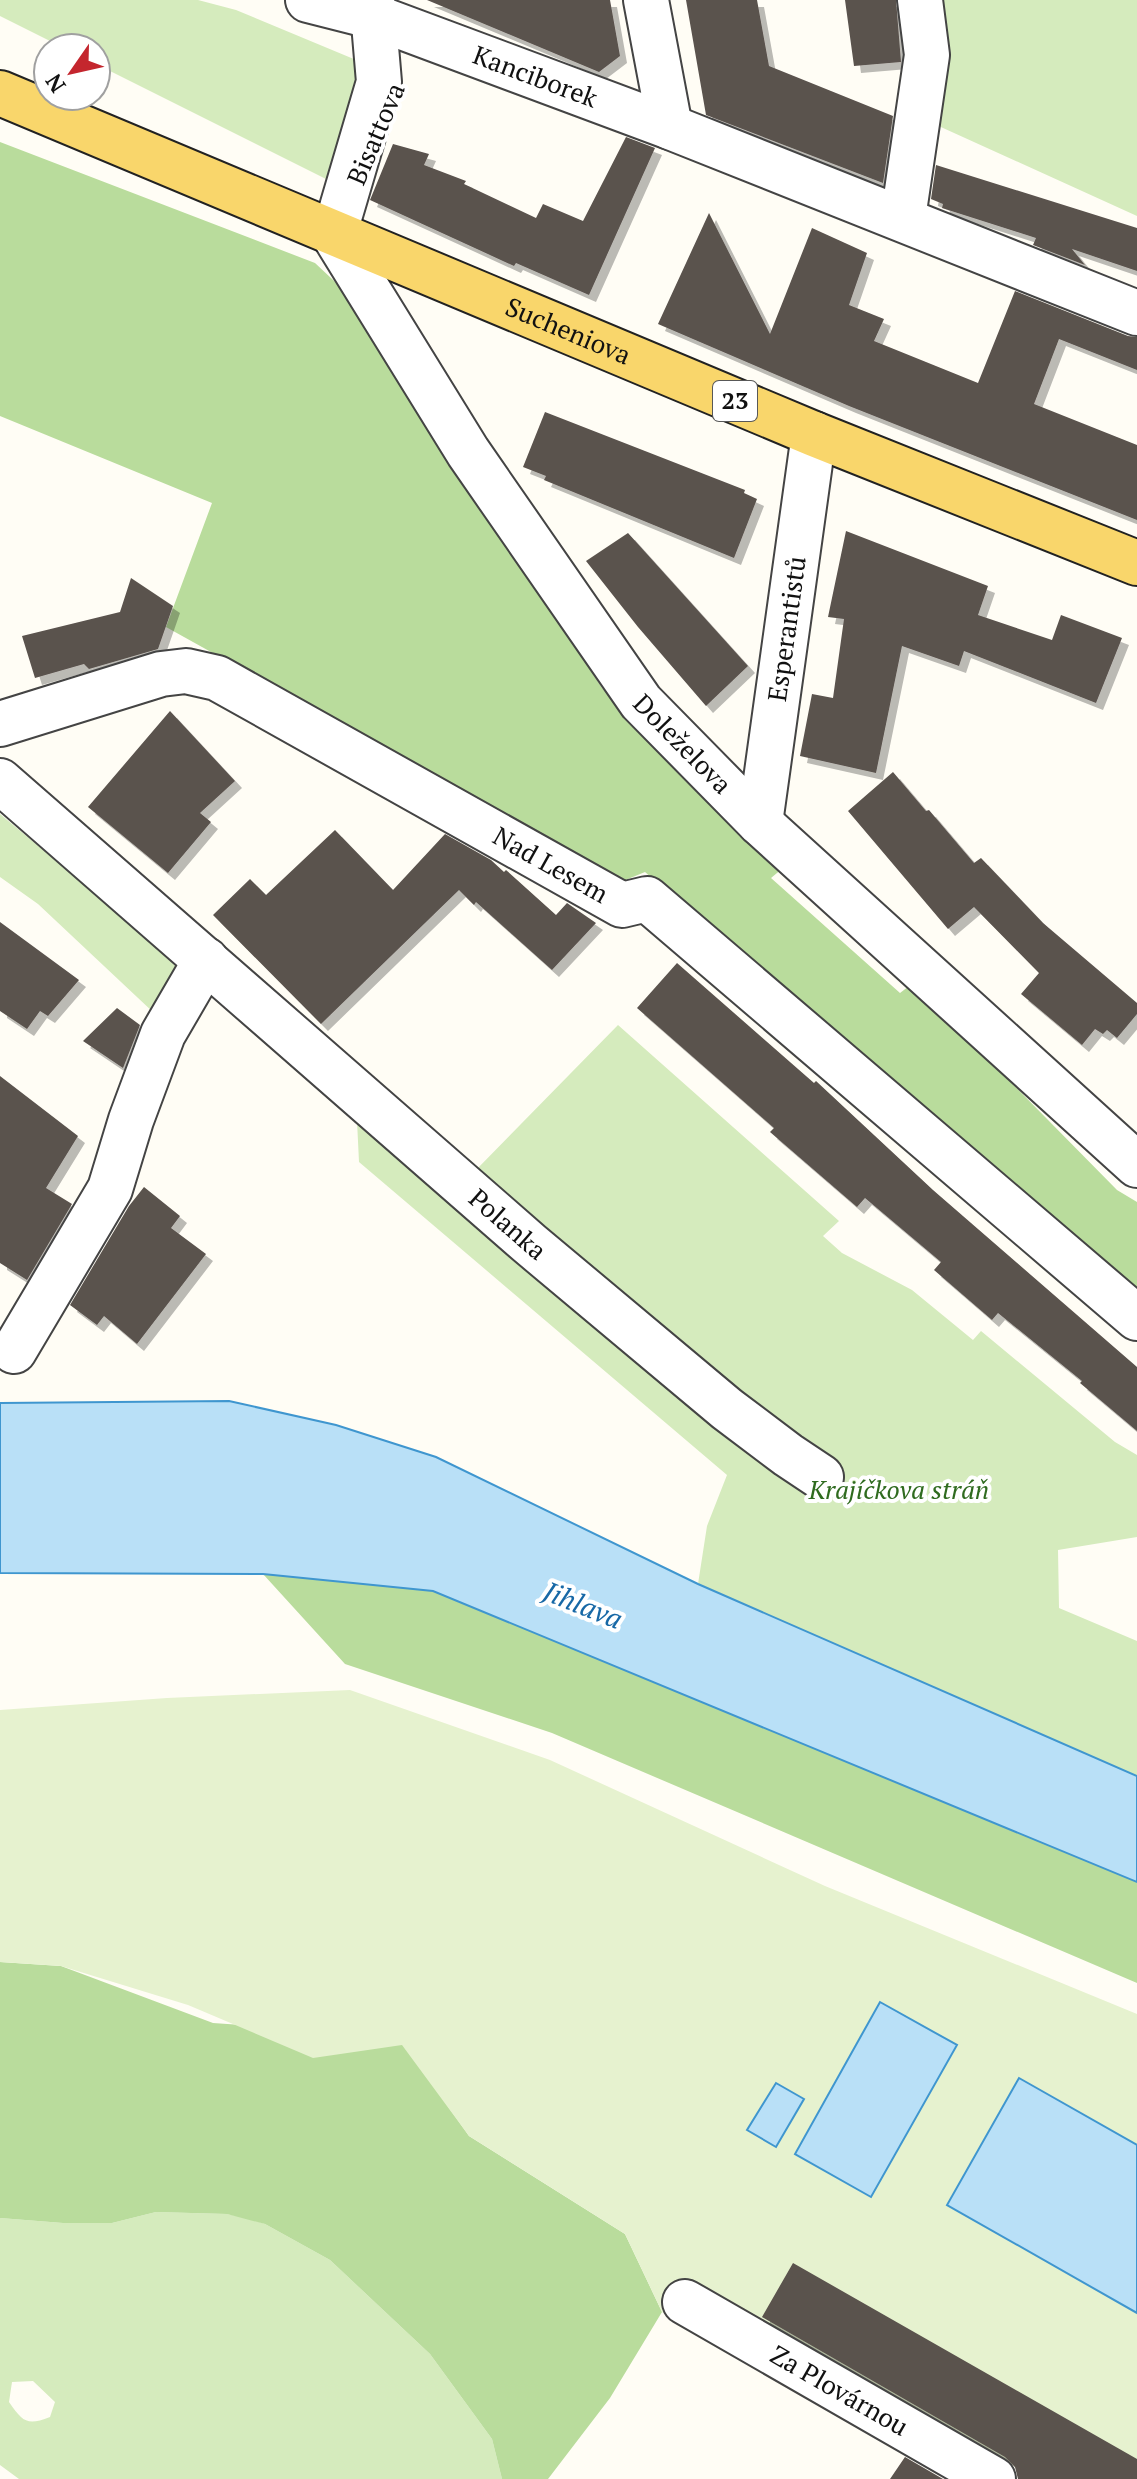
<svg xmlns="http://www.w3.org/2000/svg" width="1137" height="2479" font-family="'PT Serif',serif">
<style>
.green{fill:#d5ebbd;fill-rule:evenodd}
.forest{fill:#b9dc9c}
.pitch{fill:#e6f2cf}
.water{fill:#b9e0f7;stroke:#3f96cf;stroke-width:2}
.building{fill:#5a524d;filter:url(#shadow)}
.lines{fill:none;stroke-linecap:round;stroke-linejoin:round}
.minor-casing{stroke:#444;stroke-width:48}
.primary-casing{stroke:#222;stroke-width:48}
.minor{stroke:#fff;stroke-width:44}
.primary{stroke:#f9d66b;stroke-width:44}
.labels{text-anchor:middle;stroke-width:8;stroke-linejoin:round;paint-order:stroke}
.shield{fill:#fff;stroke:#585858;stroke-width:2}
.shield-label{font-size:24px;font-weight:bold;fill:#111}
.street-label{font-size:26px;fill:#111;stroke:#fff}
.park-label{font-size:26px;font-style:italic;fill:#2f6b1f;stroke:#fff}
.water-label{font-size:28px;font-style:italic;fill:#1768a6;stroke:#fff}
</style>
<defs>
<filter id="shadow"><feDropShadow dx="7" dy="7" stdDeviation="0" flood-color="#0004"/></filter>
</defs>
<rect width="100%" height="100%" fill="#fffdf5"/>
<path class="green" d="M0 0H198L236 10 385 72 338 185 96 64V48H64L0 16Z
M917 0H1137V216L932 123Z
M0 814 182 966 154 1013 38 904 0 877Z
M618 1025 839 1221 823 1236 842 1253 912 1290 973 1340 981 1331 1115 1442 1137 1455V1537L1058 1550 1059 1608 1137 1641V1776L698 1584 707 1526 727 1475 359 1162 354 1059 474 1172Z
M156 2212 227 2214 248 2218 265 2224 330 2260 430 2354 492 2439 502 2479H19L0 2465V2218L63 2223H112ZM33 2381 55 2402 50 2417C27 2426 23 2422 9 2402L12 2382Z"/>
<path class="forest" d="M0 142 315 263 348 294 602 688 783 868 771 878 900 993 913 983 1117 1190 1137 1202V1291L645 872 623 881 166 627 212 503 0 416Z
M263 1574 433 1591 1137 1882V1983L552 1733 345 1664Z
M0 1962 61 1966 213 2023 398 2036 469 2136 625 2234 662 2312 610 2398 548 2479H502L492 2439 430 2354 330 2260 265 2224 227 2214 156 2212 112 2223H63L0 2218Z"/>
<path class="pitch" d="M350 1690 550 1760 825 1886 1137 2014V2479H1037L697 2285 674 2319 662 2312 625 2234 469 2136 402 2045 313 2058 188 2005 61 1966 0 1962V1710L167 1698Z"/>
<path class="water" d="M229 1401 336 1425 436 1457 698 1584 1137 1776V1882L433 1591 263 1574 0 1573V1403Z
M880 2002 957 2045 871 2197 795 2154Z
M1019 2078 1137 2145V2313L947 2205Z
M776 2083 804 2099 776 2147 747 2130Z"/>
<path class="building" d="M427 0H610L620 56 599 72Z
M686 0H757L769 66 893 116 883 183 706 115Z
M845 0H896L901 62 854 66Z
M626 137 655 148 589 295 516 263 514 266 370 200 393 144 429 154 424 165 466 181 464 184 536 218 543 204 583 221Z
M936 165 1137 228V271L1072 249 1085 265 1033 245 1036 238 942 208 943 204 931 199Z
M709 213 770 334 812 228 867 253 849 305 884 319 874 341 978 383 1015 291 1128 336 1137 337V370L1059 339 1034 404 1137 445V520L849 406 658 324Z
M545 412 745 490 744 493 757 499 734 558 544 480 546 476 523 467Z
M846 531 988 586 978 615 1052 640 1061 615 1122 638 1096 703 964 651 959 666 902 646 876 773 800 756 812 694 833 698 844 619 828 617Z
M628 533 748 666 706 706 638 627 586 561Z
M131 578 173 606 158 649 89 669 84 664 35 678 22 636 120 612Z
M170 711 235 781 200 813 211 822 168 873 88 807Z
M893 772 926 811 929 810 974 863 981 858 1043 923 1137 1003V1014L1117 1038 1107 1030 1103 1034 1095 1029 1082 1045 1021 994 1039 973 974 907 948 929 848 811Z
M335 830 393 890 445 834 491 860 504 872 506 870 556 915 567 903 596 923 552 970 476 902 474 905 459 890 321 1024 213 915 250 879 266 895Z
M0 922 79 980 48 1016 40 1011 27 1029 0 1011Z
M677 963 814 1083 816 1081 933 1190 1137 1367V1431L1080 1383 1082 1381 998 1313 992 1320 934 1270 941 1262 865 1198 857 1207 770 1132 774 1128 637 1008Z
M117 1008 140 1025 123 1068 83 1041Z
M0 1076 78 1136 46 1188 72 1204 27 1280 0 1263Z
M144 1187 180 1216 171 1228 206 1254 137 1344 104 1316 97 1325 70 1305 129 1206Z
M793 2263 1137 2459V2479H1018L1015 2467 1005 2457 762 2317Z
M905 2457 943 2479H890Z"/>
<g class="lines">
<defs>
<g id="minor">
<path id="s1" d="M308 0 375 17 670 127 1137 313"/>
<path d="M646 0 670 127"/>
<path d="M903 218 927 55 920 0"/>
<path id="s2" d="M334 235 468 452 641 702 760 823 1137 1165"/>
<path d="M334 235 379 82 372 0"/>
<path id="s3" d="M0 724 161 674 186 671 217 678 622 905 647 899 1137 1318"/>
<path id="s4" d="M0 781 530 1244 727 1409 788 1455 821 1477"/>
<path id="s5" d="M760 823 814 434"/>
<path d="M14 1351 110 1189 131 1120 163 1034 206 960"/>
<path id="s6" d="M685 2302 993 2479"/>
</g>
<g id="primary">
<path id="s7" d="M0 93 814 434 1137 563"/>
</g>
</defs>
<use href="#minor" class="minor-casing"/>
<use href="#primary" class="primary-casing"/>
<use href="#minor" class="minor"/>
<use href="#primary" class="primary"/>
</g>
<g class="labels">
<rect class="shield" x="713" y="381" width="44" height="40" rx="6"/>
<g class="shield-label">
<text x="735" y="409">23</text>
</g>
<g class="street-label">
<text dy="9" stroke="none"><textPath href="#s1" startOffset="240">Kanciborek</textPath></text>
<text transform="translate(376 134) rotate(-67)" y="9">Bisattova</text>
<text dy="9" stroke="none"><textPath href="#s7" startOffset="616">Sucheniova</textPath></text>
<text dy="9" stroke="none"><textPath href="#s5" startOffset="196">Esperantistů</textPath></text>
<text dy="9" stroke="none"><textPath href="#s2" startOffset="618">Doleželova</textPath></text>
<text dy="9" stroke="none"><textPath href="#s3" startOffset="608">Nad Lesem</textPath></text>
<text dy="9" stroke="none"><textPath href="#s4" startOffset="674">Polanka</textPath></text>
<text dy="9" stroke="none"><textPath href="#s6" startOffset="178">Za Plovárnou</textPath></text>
</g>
<g class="park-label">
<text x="899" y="1499">Krajíčkova stráň</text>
</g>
<g class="water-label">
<text transform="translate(583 1605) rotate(22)" y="10">Jihlava</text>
</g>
</g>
<g transform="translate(72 72) rotate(236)"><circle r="38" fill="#ffffff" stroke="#a0a0a0" stroke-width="2"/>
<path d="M0-6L14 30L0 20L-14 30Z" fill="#c4262e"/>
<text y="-12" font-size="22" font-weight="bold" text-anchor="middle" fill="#111111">N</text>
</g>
</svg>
